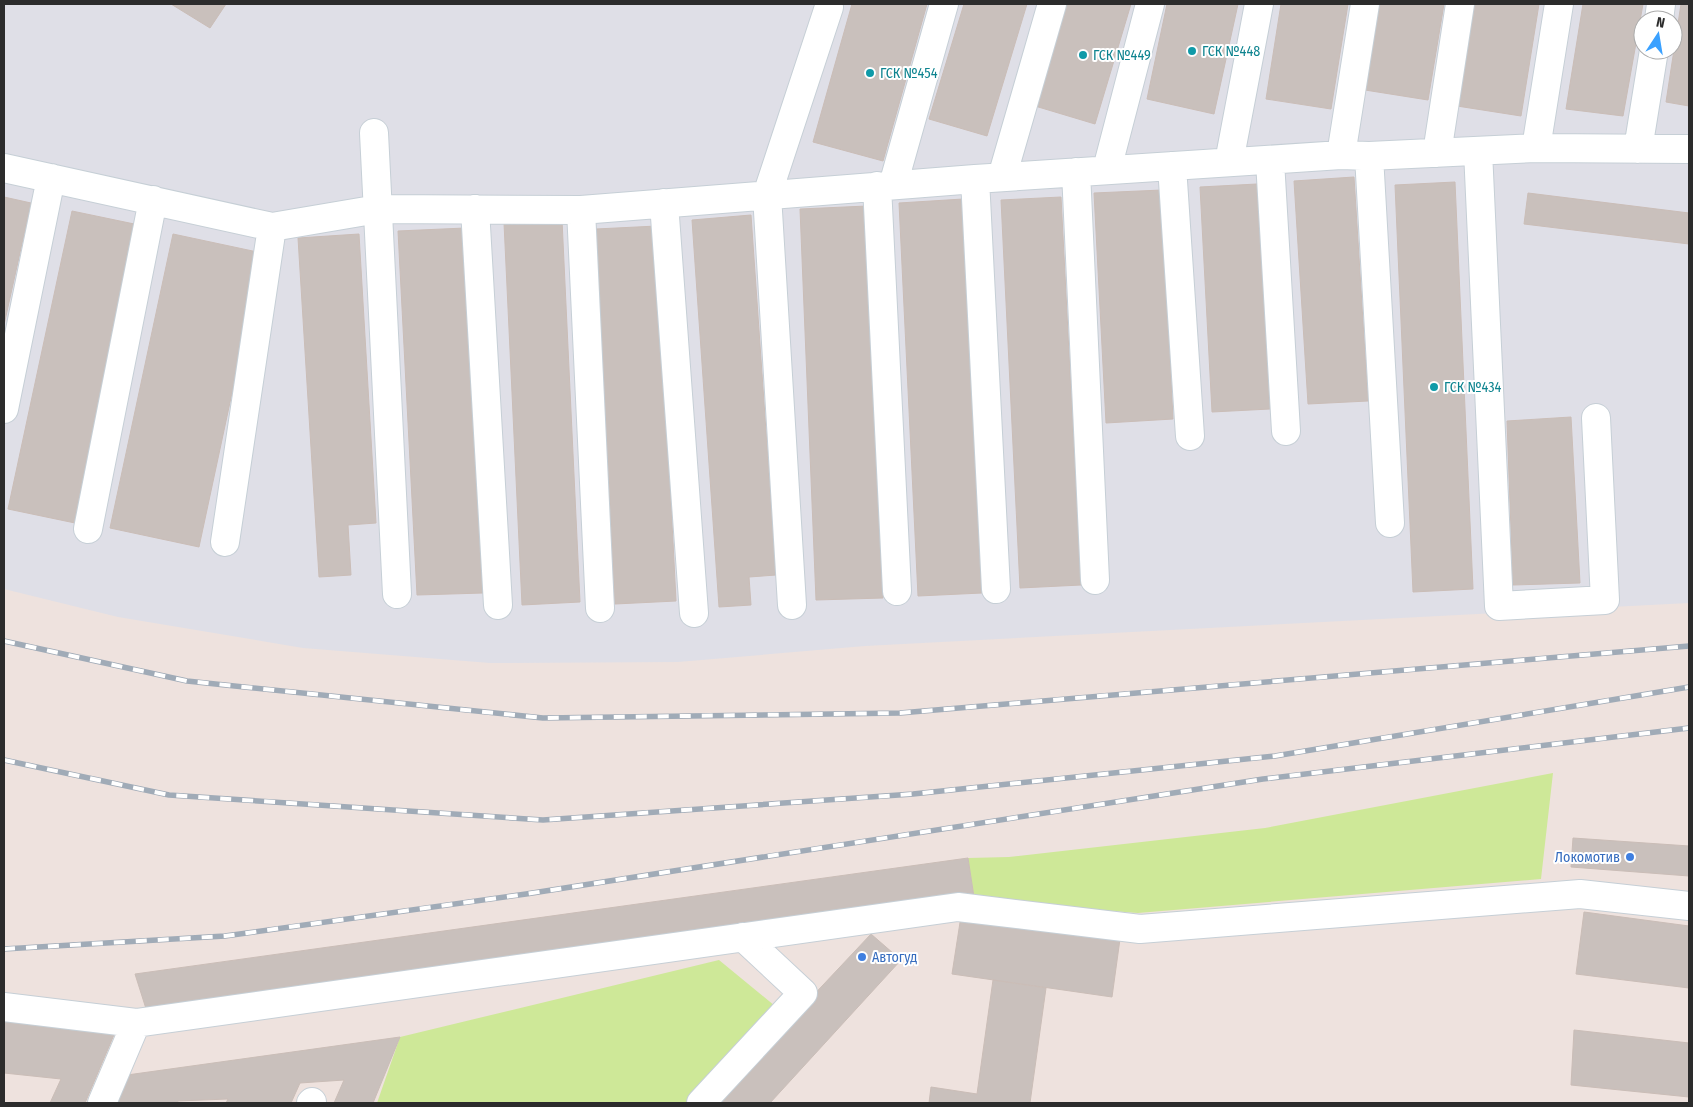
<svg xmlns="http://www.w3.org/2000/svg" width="1693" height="1107" font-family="'Fira Sans Condensed',sans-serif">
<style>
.industrial{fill:#dfdfe7;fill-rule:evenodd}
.green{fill:#cee898}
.building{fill:#c9c0bc;stroke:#cabdb7}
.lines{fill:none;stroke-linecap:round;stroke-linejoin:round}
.minor-casing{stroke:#c6cfd6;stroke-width:30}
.minor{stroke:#fff;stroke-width:28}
.rail-casing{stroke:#a0abb7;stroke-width:5.5}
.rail{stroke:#fff;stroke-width:4;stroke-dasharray:11;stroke-linecap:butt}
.culture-dot{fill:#0f9aa8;stroke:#fff;stroke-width:2}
.shop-dot{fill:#3f7fe0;stroke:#fff;stroke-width:2}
.labels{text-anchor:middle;stroke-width:4;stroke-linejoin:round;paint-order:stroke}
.culture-label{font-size:14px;fill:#0d838f;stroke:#fff;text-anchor:start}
.shop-label{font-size:14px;fill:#366cbe;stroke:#fff;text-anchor:end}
</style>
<rect width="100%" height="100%" fill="#eee2de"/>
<path class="industrial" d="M4 4H1689V603L865 646 678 662 490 663 303 648 118 617 4 589ZM1643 20H1673V50H1643Z"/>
<path class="green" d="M1553 773 1541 879 1138 913 1031 905 974 897 968 858 1009 857 1265 828Z
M719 960 775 1006 686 1103H377L400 1037Z"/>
<path class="building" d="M171 4H226L210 28Z
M852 4H927L883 161 813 142Z
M964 4H1027L987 136 929 119Z
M1066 4H1131L1095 124 1035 106Z
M1167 4H1238L1214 114 1147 99Z
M1281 4H1348L1331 109 1266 99Z
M1379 4H1444L1428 100 1365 90Z
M1474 4H1539L1521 116 1457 106Z
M1583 4H1643L1623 116 1566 109Z
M1681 4H1689V106L1666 102Z
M1354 177 1368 401 1308 404 1294 181Z
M1455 182 1473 589 1413 592 1395 185Z
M1257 184 1270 409 1212 412 1200 187Z
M1162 190 1173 419 1106 423 1094 193Z
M1528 193 1689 213V244L1524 224Z
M4 197 31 203 4 325Z
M1061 197 1081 585 1020 588 1001 200Z
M963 199 982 593 918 596 899 203Z
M867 206 883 598 816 600 800 209Z
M72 211 139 225 75 523 8 509Z
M751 215 776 575 749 577 751 605 719 607 692 220Z
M562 220 580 602 522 605 504 223Z
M657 226 676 601 615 604 596 229Z
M465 228 483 593 417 595 398 231Z
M173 234 262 253 199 547 110 528Z
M359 234 376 523 348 525 351 575 319 577 298 238Z
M1571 417 1580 583 1513 585 1507 421Z
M1573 838 1689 846V876L1571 867Z
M968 858 974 897 148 1015 135 974Z
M1584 912 1689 926V988L1576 974Z
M961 916 1120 939 1112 997 952 974Z
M871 934 901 960 770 1103H712Z
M993 980 1046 988 1030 1103H929L931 1087 977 1094Z
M4 1018 116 1030 85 1103H50L61 1079 4 1073Z
M1574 1030 1689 1043V1097L1571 1085Z
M400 1037 373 1103H334L344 1080 300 1083 291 1103H226L228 1099 178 1101 177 1103H115L127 1075Z"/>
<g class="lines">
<defs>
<path id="minor" d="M1659 20 1661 4
M374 133 397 594
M1536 148 1559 4
M1638 149 1654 50
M1478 151 1499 606 1605 600 1596 418
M1437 153 1460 4
M1341 155 1365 4
M1369 156 1390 523
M1270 161 1286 431
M1229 162 1259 4
M1172 166 1190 436
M4 168 272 227 378 209 581 210 975 179 1341 155 1369 156 1536 148 1689 149
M1107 169 1150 4
M1076 172 1095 580
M1002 177 1052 4
M975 179 996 589
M893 185 944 4
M877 186 897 591
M664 203 694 613
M475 209 498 605
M581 210 600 608
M4 409 51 178
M88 529 153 200
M225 542 272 227
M792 605 767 195 829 7
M4 1007 136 1023 958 907 1140 929 1580 894 1689 906
M102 1103 136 1023
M311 1103 312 1102
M701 1103 803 993 743 937"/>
</defs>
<use href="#minor" class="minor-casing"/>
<use href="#minor" class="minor"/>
<defs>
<path id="rail" d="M4 641 187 681 543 718 900 713 1689 646
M4 760 169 795 543 820 913 794 1275 756 1689 687
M4 949 225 936 526 894 1263 779 1689 728"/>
</defs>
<use href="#rail" class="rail-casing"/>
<use href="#rail" class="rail"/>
</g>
<g class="culture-dot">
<circle cx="1192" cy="51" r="5"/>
<circle cx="1083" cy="55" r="5"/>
<circle cx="870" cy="73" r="5"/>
<circle cx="1434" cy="387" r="5"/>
</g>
<g class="shop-dot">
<circle cx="1630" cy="857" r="5"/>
<circle cx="862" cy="957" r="5"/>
</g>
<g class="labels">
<g class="culture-label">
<text x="1202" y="56">ГСК №448</text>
<text x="1093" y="60">ГСК №449</text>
<text x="880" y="78">ГСК №454</text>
<text x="1444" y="392">ГСК №434</text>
</g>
<g class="shop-label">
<text x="1620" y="862">Локомотив</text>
<text x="872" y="962" text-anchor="start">Автогуд</text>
</g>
</g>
<rect width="1693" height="1107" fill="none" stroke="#2c2c2c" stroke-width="10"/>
<g transform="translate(1658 35) rotate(12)"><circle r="24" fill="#ffffff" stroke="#ababab"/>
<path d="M0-4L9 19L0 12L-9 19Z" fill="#3aa1ff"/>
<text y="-8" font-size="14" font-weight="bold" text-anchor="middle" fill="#2c2c2c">N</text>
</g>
</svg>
